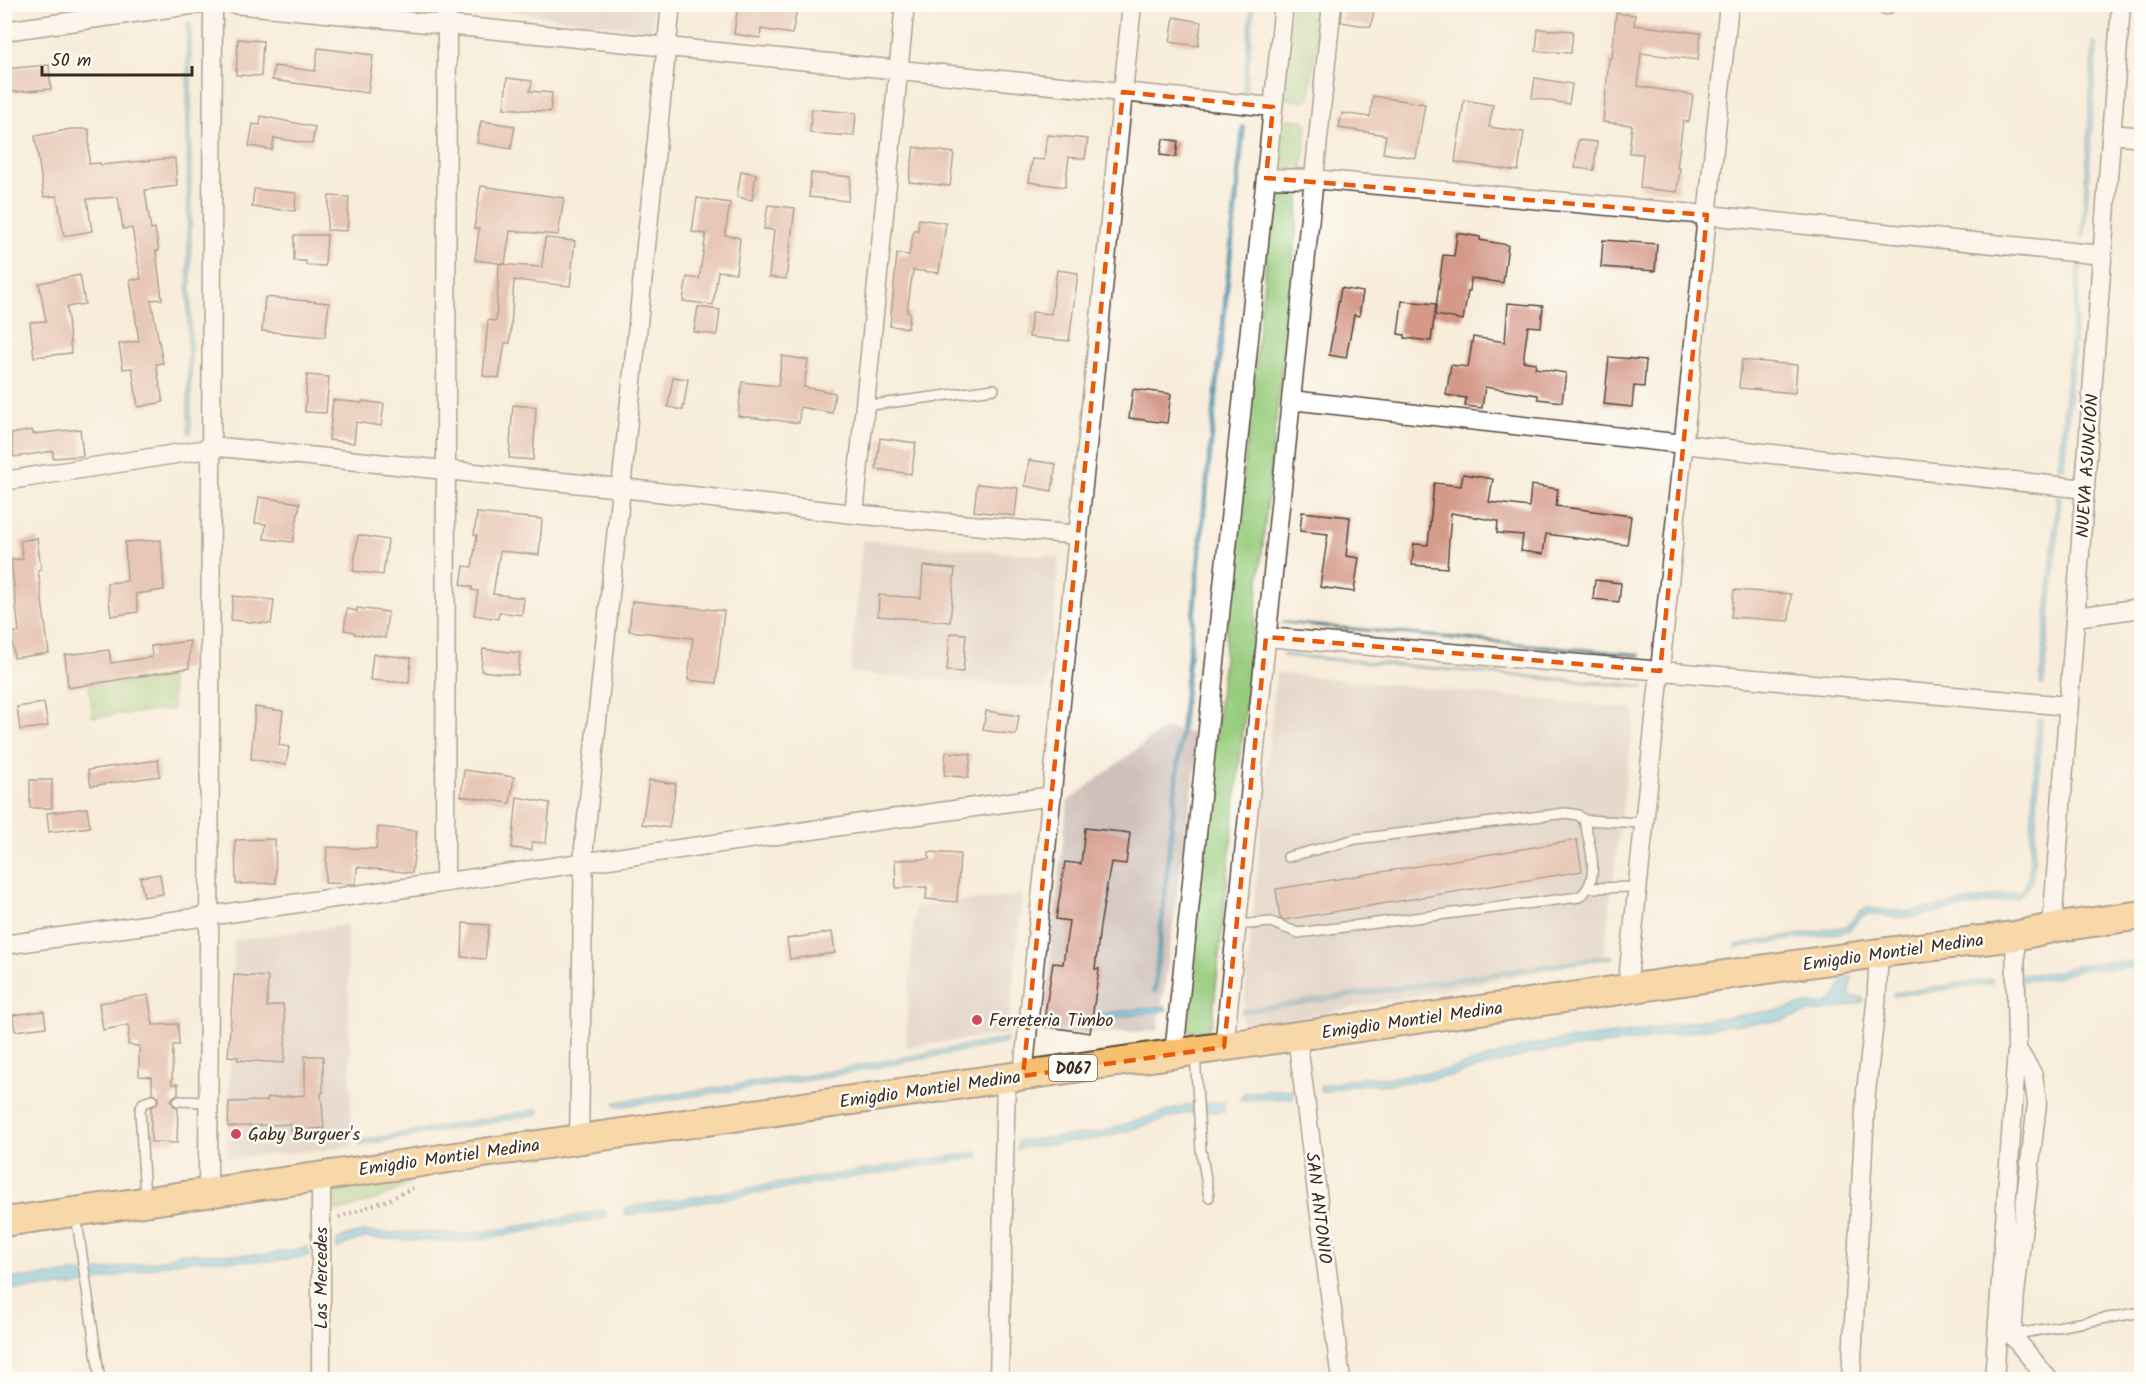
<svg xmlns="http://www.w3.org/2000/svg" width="2146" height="1384" font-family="Kalam,sans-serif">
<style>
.industrial{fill:#cfc0ba}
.green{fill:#98cc7d;stroke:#6a7b4e;stroke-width:1.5}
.water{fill:#66c2e4;stroke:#507681;stroke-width:1.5}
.building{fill:#d49989}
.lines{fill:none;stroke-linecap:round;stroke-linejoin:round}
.lane-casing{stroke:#57473a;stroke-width:12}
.street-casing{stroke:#57473a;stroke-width:21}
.primary-casing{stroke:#57473a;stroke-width:32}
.path{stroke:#57473a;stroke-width:4;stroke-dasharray:1.5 4.5;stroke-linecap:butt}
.lane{stroke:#fff;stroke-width:9}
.street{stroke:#fff;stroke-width:18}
.primary{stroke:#f8bf6c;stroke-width:28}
.marked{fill:none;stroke:#e8590c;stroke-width:4.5;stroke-dasharray:12 8;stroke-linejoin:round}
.poi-dot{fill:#d1495b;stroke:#fdfcf7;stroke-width:2}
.labels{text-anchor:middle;stroke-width:5;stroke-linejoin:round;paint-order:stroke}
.shield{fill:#fdfcf7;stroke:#75695f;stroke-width:1.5}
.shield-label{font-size:16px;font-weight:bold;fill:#3b2a1e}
.street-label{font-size:18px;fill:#3b2a1e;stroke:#fdfcf7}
.poi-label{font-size:18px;fill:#3b2a1e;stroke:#fdfcf7;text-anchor:start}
</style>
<rect width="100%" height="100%" fill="#fdfcf7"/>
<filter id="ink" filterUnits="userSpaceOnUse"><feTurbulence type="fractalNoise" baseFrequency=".0167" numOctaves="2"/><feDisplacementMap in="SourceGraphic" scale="12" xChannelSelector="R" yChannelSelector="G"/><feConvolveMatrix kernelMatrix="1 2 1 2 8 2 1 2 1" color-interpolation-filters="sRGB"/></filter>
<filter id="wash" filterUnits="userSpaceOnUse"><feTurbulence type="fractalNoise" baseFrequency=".008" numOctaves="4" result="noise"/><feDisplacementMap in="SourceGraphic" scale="24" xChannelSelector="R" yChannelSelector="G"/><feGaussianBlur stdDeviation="1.35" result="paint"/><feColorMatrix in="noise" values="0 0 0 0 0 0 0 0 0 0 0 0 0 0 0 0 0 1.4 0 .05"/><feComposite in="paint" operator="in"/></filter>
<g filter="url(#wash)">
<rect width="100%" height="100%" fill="#f8eddb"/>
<path class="industrial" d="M463 5V4L653 5 651 31Z
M862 540 1059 557 1047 689 851 673Z
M1276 673 1635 709 1603 959 1242 1029Z
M1165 728 1200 735 1158 1031 1043 1034 1052 931 1068 801Z
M1022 895 1008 1034 905 1047 915 907Z
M347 925 352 1147 227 1159 234 940Z"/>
<path class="green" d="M1292 5H1320L1310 96 1305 101 1287 99 1283 96Z
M1283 119 1303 120 1306 123 1307 127 1212 1023C1209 1032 1198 1032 1190 1032L1185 1026 1281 120Z
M170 677 173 709 93 717 89 685Z
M406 1182 408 1183 406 1186 377 1199 340 1211 335 1209 334 1197 338 1191Z"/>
<path class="water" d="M1251 5H1254L1246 94 1243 93Z
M187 23H191V433H188Z
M2093 43 2097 44 2085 237 2082 236Z
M1242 126 1245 127 1156 992H1153Z
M2078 267H2081L2064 468 2058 467Z
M2057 496 2061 497 2044 685H2040Z
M1283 622 1640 654 1639 656 1282 623Z
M1283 654 1645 686 1644 688 1283 656Z
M2037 719H2042L2033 877 2030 885 2018 898 1905 918 1868 914 1860 918 1849 930 1838 933 1736 948V945L1841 927 1847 926 1861 910 1868 908 1905 912 2019 892 2024 888 2029 873Z
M1612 955V958L1242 1013V1010Z
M2105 962H2141V968L2083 969 2055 978 2020 981V975L2054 972 2083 964Z
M1852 977 1849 997H1862L1864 1002 1830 1010 1807 1013 1780 1021 1729 1025 1635 1041 1533 1053 1452 1076 1382 1085 1362 1084 1321 1092 1320 1086 1363 1077 1385 1078 1446 1070 1535 1044 1639 1031 1681 1023 1779 1010 1800 1005 1823 1004 1830 1002 1836 996 1844 978Z
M1992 979 1991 984 1893 996 1894 993Z
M1165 1006 1166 1010 1096 1020 1098 1014Z
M1007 1038 1006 1043 810 1080 616 1107 614 1102 809 1075Z
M1293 1089V1098L1240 1100 1244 1093Z
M1224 1102V1112H1189L1102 1138 1017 1149 1018 1141 1098 1133 1186 1105Z
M539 1109 540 1114 360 1145V1141Z
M977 1152 979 1157 625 1215 624 1208Z
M605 1210 606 1218 463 1242 364 1238 349 1243 337 1249V1241L346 1236 362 1232 384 1233 431 1232 462 1235 540 1223Z
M308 1247V1256L273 1261 193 1260 172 1263 76 1286 5 1290V1279L106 1270 160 1260 182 1253 264 1255Z"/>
<g id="blocks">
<path class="building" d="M738 4 771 7V4H798L792 34 761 29 760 38 734 34Z
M1343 4H1375L1371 27 1341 22Z
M1616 13 1635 15 1634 25 1701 33 1698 60 1641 53 1638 86 1693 95 1689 122 1683 121 1677 168H1680L1677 192 1640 188 1643 154 1629 153 1632 125 1603 122 1609 58H1612Z
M1174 17 1201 22 1198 46 1170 42Z
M1538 29 1573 31 1571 53 1536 51Z
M238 39 263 41 261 76 236 75Z
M318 48 373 55 368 93 272 80 274 66 315 71Z
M49 65 51 89 4 93V69Z
M507 78 532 81 530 91 552 93 550 112 504 108Z
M1535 78 1572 84 1569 104 1532 98Z
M1373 96 1425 104 1416 158 1383 153 1386 135 1339 128 1342 113 1370 117Z
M1464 100 1493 105 1489 127 1524 132 1518 171 1455 162Z
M812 109 856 113 854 136 810 133Z
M261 116 315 127 312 144 274 138 272 150 249 146 253 124 260 125Z
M481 121 515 126 511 149 477 143Z
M71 129H89V164L100 163 101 165 175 158 177 186 145 190 151 230 155 229 159 251H156L162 299 151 300 163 363 156 364 163 402 138 407 132 368 123 369 119 344 139 341 130 280 141 279 132 228 123 229 118 197 87 199 92 231 64 236 57 196 44 197 35 136Z
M1047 135 1088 139 1085 159 1069 157 1065 187 1029 182 1032 159 1044 160Z
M1163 139 1178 141 1176 157 1160 155Z
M1578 140 1597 142 1594 170 1575 168Z
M914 147 954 153 950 186 909 182Z
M741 171 756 174 752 200 737 197Z
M811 173 851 177 848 201 809 197Z
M481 186 564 198 558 235 510 231 505 264 475 260 479 229 474 228Z
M254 189 296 193 295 211 252 207Z
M329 196 349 197 347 231 327 230Z
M697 198 730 203 725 235 740 238 736 273 718 271 713 305 683 301 687 277 699 279 706 234 692 232Z
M768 205 795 208 786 279 769 277 774 230 764 229Z
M919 219 946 223 939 273 913 270 907 312 910 313 908 328 890 326 897 254 909 255 914 230H918Z
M1457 233 1480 237V240L1508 245 1503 283 1471 278 1470 291H1468L1463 320 1435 315 1443 255 1454 256Z
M294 235H327L325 266 306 265V261H294Z
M545 238 575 241 570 286 514 280 510 343H505L499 378 483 376 488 320 496 321 499 264 542 267Z
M1603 240 1657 244 1655 271 1601 267Z
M1057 270 1078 273 1069 341 1029 337 1032 312 1051 314Z
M80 275 85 304 67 307 71 353 34 357 30 322 46 321 39 283Z
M1341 288 1363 292 1359 316 1354 315 1346 358 1329 355Z
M265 297 329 303 325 337 262 331Z
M1402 301 1436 304 1431 341 1405 338V335L1398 334Z
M1508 303 1543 306 1541 327 1528 326 1523 361 1536 363 1535 368 1566 373 1562 402 1538 399V395L1485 387 1482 408 1465 406 1466 398 1446 395 1451 365 1468 367 1473 337 1505 342Z
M698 307 720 310 717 335 694 332Z
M782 356 808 360 804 387 835 393 832 413 800 407 799 423 738 416 742 382 778 386Z
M1609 357 1646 360 1644 387 1634 386 1632 407 1604 404Z
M1742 360 1797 365 1795 393 1739 388Z
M307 375 329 377 326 413 305 412Z
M673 377 688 379 683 410 668 407Z
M1133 389 1171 394 1167 423 1129 418Z
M333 400 362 403V401L384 404 381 426 356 422 354 443 329 440Z
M513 405 536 407 533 460 509 458Z
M80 429 83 456 53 458V451L14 457 11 434 32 430 33 434Z
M880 438 916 443 911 474 876 469Z
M1029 460 1056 464 1052 491 1025 486Z
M1463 474 1493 479 1489 502 1529 507 1531 485 1558 489 1556 506 1631 516 1627 545 1546 534 1543 554 1521 551 1523 535 1497 533 1498 521 1451 513 1447 568 1412 565 1414 544 1428 545 1434 483 1461 486Z
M977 484 1018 488 1015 516 974 511Z
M259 497 300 503 293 542 264 539 266 524 255 523Z
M1302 512 1350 517 1346 556 1359 558 1354 592 1320 587 1328 534 1300 531Z
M477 513 542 519 539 555 500 551 493 594 524 598 522 615 499 612 498 619 474 615 478 591 472 590V587L461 585 464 566 472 567 477 535H474Z
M358 535 388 540 383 575 353 571Z
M37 538 41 569 38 570 49 653 14 658 11 633 19 632 11 560 23 559 20 541Z
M161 540 164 590 136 594 138 612 111 616 107 583 127 581 125 542Z
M923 566 955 569 950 622 878 616 879 595 921 598Z
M1595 580 1621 583 1619 602 1593 599Z
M1734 590 1791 594 1789 621 1731 617Z
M233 596 274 600 271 624 231 620Z
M632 601 724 611 716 683 688 680 693 638 629 631Z
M357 608 388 612 385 638 354 634V632L344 630 347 609 357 611Z
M950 633 966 634 963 672 947 671Z
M190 641 189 668 68 688 65 655 109 650 111 663 152 657 151 646Z
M483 649 520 653 518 675 481 671Z
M373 654 411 658 409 683 370 680Z
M44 703 48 726 20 730 17 707Z
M255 707 283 711 279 745 289 747 286 765 251 759Z
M986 711 1019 716 1016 735 983 730Z
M946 752 971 754 968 778 944 775Z
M158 760 160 776 91 786 88 770Z
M464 770 514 777 510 803 461 796Z
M30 780H52V808H30Z
M649 780 676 784 669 828 642 824Z
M517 797 550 803 546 843 532 842V850L512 848Z
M87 808 90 827 49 832 47 813Z
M378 827 417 831 412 873 357 867 356 884 325 883 327 847 376 849Z
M1085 828 1130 833 1126 864 1111 862 1100 926 1095 969H1099L1090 1033 1043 1026 1053 963 1063 964 1069 921 1056 919 1065 862 1081 864Z
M275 839 276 883 236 884 235 840Z
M1577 840 1582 871 1284 920 1280 918 1276 889Z
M929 852 960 854 957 902 926 899 927 887 896 888 895 860 929 859Z
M160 874 163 894 144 897 140 877Z
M463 923 489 925 485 959 462 957Z
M832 932 835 953 790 959 787 939Z
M234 975 268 977 267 1007 283 1004 286 1032 284 1063 238 1060V1057L228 1056Z
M148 995 153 1025 178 1024 179 1045H173L172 1084H178V1094L173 1097 171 1101 174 1106 178 1108 177 1143 151 1142V1107L157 1104 159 1098 156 1095 152 1093V1077L139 1076V1046L128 1045 129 1025 103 1030 99 1003Z
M44 1011 46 1027 15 1031 13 1015Z
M305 1056H323V1093H321L324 1128 291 1131V1124L228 1127 229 1102 267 1101V1098L305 1095Z"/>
</g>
</g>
<g filter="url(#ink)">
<use href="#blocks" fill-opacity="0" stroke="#57473a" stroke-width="1.5"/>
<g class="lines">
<defs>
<path id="lane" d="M864 406 994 389
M1584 820 1644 823
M1588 888 1638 887
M1237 925 1271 922 1298 933 1579 897C1603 881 1589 842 1584 820L1578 815 1566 813 1356 839 1288 857
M1195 1053 1201 1150 1209 1197
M178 1101 208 1102
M145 1199 140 1110 143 1103 152 1100
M76 1214 100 1380
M2011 1335 2142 1312"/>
<path id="street" d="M234 4 1273 107
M1882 4 1886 5
M4 31 198 4
M2112 134 2142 137
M1266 178 1313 179 1707 215 2102 255
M1291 400 2085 489
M4 481 220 447 621 488 854 514 1078 535
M854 514 905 4
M2076 617 2142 608
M1266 637 2069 706
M445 882 447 4
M2052 928 2121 4
M4 945 1052 796
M1627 989 1729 4
M1297 1036 1341 1380
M1224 1047 1332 4
M2017 1049 2033 1075 2037 1103 2015 1294 2012 1335 2049 1380
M1174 1054 1284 4
M1023 1076 1132 4
M579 1139 584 847 671 4
M208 1192 213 4
M321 1380V1176
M999 1380 1006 1078
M1851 1380 1866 1091 1876 1005 1879 953
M1994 1380 2017 1049 2015 936"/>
<path id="primary" d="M4 1222 1297 1036 1879 953 2015 936 2052 928 2142 915"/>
</defs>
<use href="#lane" class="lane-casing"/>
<use href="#street" class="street-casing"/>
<use href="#primary" class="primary-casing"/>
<path class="path" d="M339 1217 388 1200 413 1188"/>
<use href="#lane" class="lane"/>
<use href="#street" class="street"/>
<use href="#primary" class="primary"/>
</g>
</g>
<path d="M0 0H2146V1384H0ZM1123 92 1273 107 1266 178 1707 215 1660 671 1266 637 1224 1047 1023 1076Z" fill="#f8eddb" fill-opacity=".55" fill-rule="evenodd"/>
<path class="marked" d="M1123 92 1273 107 1266 178 1707 215 1660 671 1266 637 1224 1047 1023 1076Z"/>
<g class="poi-dot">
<circle cx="977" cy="1020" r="6"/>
<circle cx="236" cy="1134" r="6"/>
</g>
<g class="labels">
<rect class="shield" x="1049" y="1055" width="48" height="26" rx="4.5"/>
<g class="shield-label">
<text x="1073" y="1074">D067</text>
</g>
<g class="street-label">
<text transform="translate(2087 466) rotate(-86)" y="6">NUEVA ASUNCIÓN</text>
<text transform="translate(1893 952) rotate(-8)" y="6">Emigdio Montiel Medina</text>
<text transform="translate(1412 1020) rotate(-8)" y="6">Emigdio Montiel Medina</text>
<text transform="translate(930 1089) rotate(-8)" y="6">Emigdio Montiel Medina</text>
<text transform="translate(449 1157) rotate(-8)" y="6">Emigdio Montiel Medina</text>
<text transform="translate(1319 1208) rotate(83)" y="6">SAN ANTONIO</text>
<text transform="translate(321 1278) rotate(-90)" y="6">Las Mercedes</text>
</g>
<g class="poi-label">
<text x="989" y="1026">Ferreteria Timbo</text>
<text x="248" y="1140">Gaby Burguer's</text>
</g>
</g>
<rect width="2146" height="1384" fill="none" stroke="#fdfcf7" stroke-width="24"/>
<path d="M42 66v9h150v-9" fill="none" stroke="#3b2a1e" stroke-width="3"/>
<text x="51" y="66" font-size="18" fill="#3b2a1e" stroke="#fdfcf7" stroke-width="4.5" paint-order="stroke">50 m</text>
</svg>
